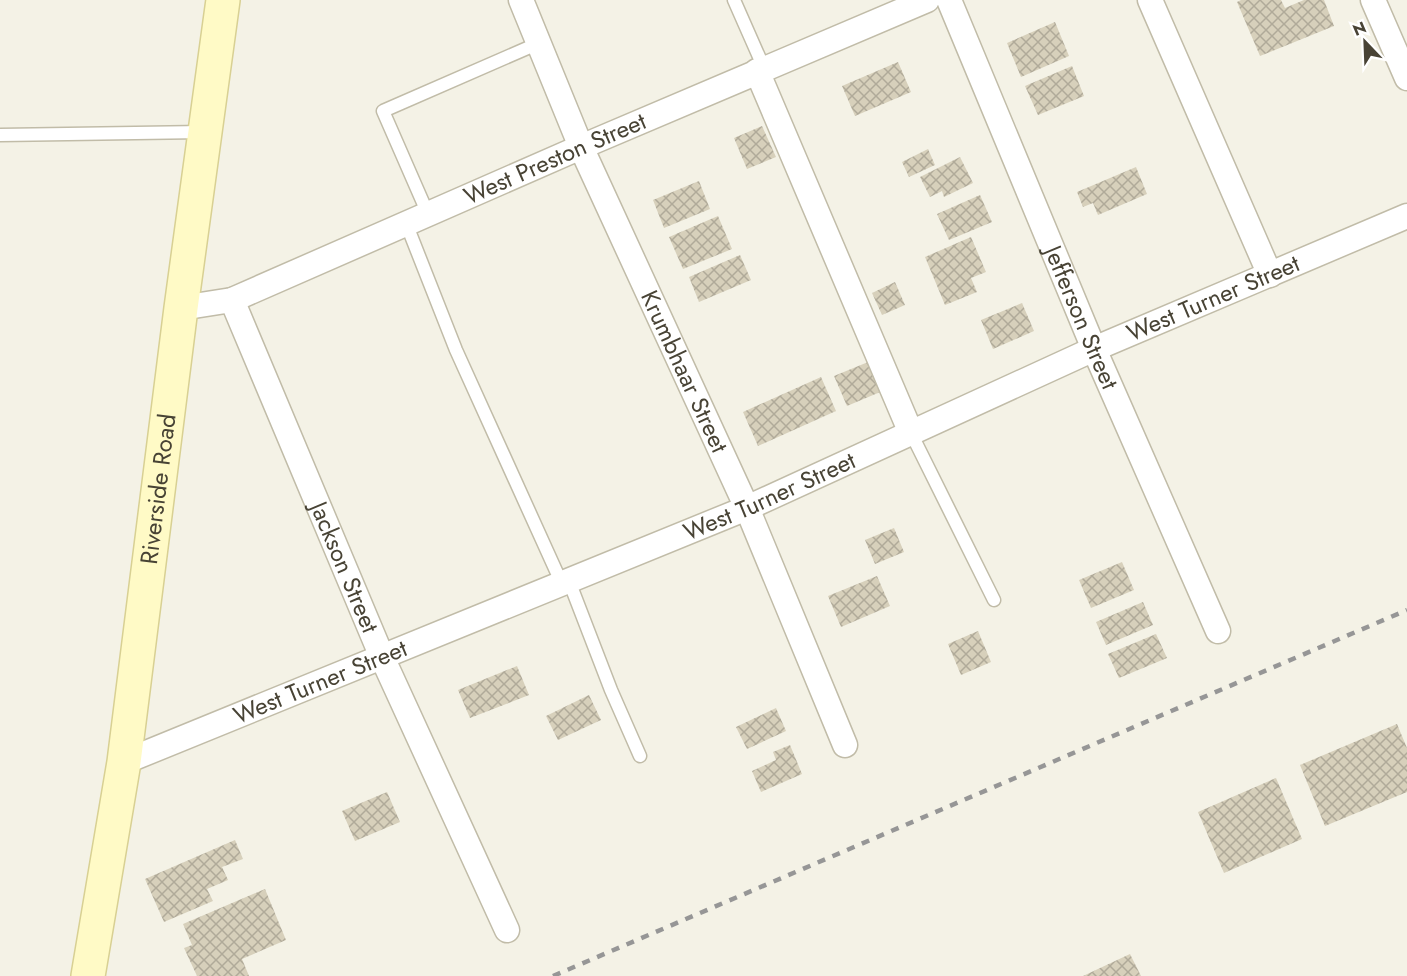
<svg xmlns="http://www.w3.org/2000/svg" width="1407" height="976" font-family="Jost,sans-serif">
<style>
.building{fill:url(#building-cross-hatch)}
.lines{fill:none;stroke-linecap:round;stroke-linejoin:round}
.lane-casing{stroke:#c1bca8;stroke-width:15}
.street-casing{stroke:#c1bca8;stroke-width:27}
.secondary-casing{stroke:#d8d093;stroke-width:36}
.lane{stroke:#fff;stroke-width:12}
.street{stroke:#fff;stroke-width:24}
.secondary{stroke:#fffac6;stroke-width:33}
.rail{stroke:#969696;stroke-width:4.5;stroke-dasharray:8 8;stroke-linecap:butt}
.labels{text-anchor:middle;stroke-width:4.5;stroke-linejoin:round;paint-order:stroke}
.street-label{font-size:24px;fill:#484335;stroke:#fff}
</style>
<defs>
<pattern id="building-cross-hatch" width="8" height="8" patternUnits="userSpaceOnUse" patternTransform="scale(1.5)"><rect width="8" height="8" fill="#d7d0bb"/><path d="M0 0l8 8M0 8l8-8" fill="none" stroke="#b0aa99"/></pattern>
</defs>
<rect width="100%" height="100%" fill="#f4f2e6"/>
<path class="building" d="M1241 0H1281L1285 8 1304 0H1324L1334 26 1260 56 1237 2Z
M1055 22 1069 56 1021 77 1007 43Z
M898 62 911 92 855 116 842 86Z
M1072 66 1084 96 1038 115 1025 86Z
M762 126 776 157 747 169 734 138Z
M928 149 935 165 909 177 902 162Z
M960 157 973 183 944 197 942 191 930 197 920 177Z
M1136 167 1147 194 1098 215 1093 203 1083 207 1077 192Z
M699 181 710 209 664 228 653 200Z
M980 195 992 222 949 240 937 214Z
M718 216 732 249 683 269 669 237Z
M971 237 986 272 971 278 977 292 945 305 925 257Z
M740 255 751 280 699 302 689 277Z
M895 282 905 305 882 315 872 293Z
M1022 303 1034 331 993 349 981 320Z
M873 360 885 390 847 406 834 376Z
M821 377 836 411 758 446 743 412Z
M894 528 904 552 875 564 865 540Z
M1122 562 1134 590 1091 608 1079 580Z
M877 576 890 606 841 627 828 596Z
M1143 602 1153 625 1106 645 1096 622Z
M978 631 991 662 961 675 948 644Z
M1156 634 1167 658 1119 678 1108 654Z
M517 666 529 695 470 718 458 690Z
M589 695 601 720 558 740 546 716Z
M776 708 786 731 747 749 736 727Z
M1397 724 1407 748V792L1325 826 1300 765Z
M790 745 802 774 761 792 752 771 776 760 773 752Z
M1276 778 1302 839 1224 873 1198 812Z
M387 792 400 822 355 841 342 811Z
M235 840 243 859 222 867 228 880 207 889 213 901 164 922 145 879Z
M265 889 286 940 242 959 249 976H197L184 948 192 945 183 924Z
M1130 954 1141 976H1083Z"/>
<g class="lines">
<defs>
<path id="lane" d="M734 0 764 68
M0 135 203 132
M428 214 383 111 539 43
M406 223 456 350 562 584
M911 433 994 600
M569 581 611 690 640 756"/>
<g id="street">
<path id="s1" d="M521 0 581 147 747 508 845 745"/>
<path id="s2" d="M949 0 1094 349 1218 631"/>
<path d="M1150 0 1270 275"/>
<path d="M1373 0 1407 78"/>
<path d="M757 71 911 433"/>
<path id="s3" d="M232 300 382 657 507 930"/>
<path id="s4" d="M181 308 232 300 581 147 927 0"/>
<path id="s5" d="M124 762 747 508 1094 349 1407 216"/>
</g>
<g id="secondary">
<path id="s6" d="M88 976 124 762 181 308 223 0"/>
</g>
</defs>
<use href="#lane" class="lane-casing"/>
<use href="#street" class="street-casing"/>
<use href="#secondary" class="secondary-casing"/>
<use href="#lane" class="lane"/>
<use href="#street" class="street"/>
<use href="#secondary" class="secondary"/>
<path class="rail" d="M553 976 1407 610"/>
</g>
<g class="labels">
<g class="street-label">
<text dy="8" stroke="none"><textPath href="#s4" startOffset="404">West Preston Street</textPath></text>
<text dy="8" stroke="none"><textPath href="#s5" startOffset="1184">West Turner Street</textPath></text>
<text dy="8" stroke="none"><textPath href="#s2" startOffset="344">Jefferson Street</textPath></text>
<text dy="8" stroke="none"><textPath href="#s1" startOffset="406">Krumbhaar Street</textPath></text>
<text dy="8" stroke="none"><textPath href="#s6" startOffset="492">Riverside Road</textPath></text>
<text dy="8" stroke="none"><textPath href="#s5" startOffset="698">West Turner Street</textPath></text>
<text dy="8" stroke="none"><textPath href="#s3" startOffset="290">Jackson Street</textPath></text>
<text dy="8" stroke="none"><textPath href="#s5" startOffset="212">West Turner Street</textPath></text>
</g>
</g>
<g transform="translate(1365 42) rotate(337)" stroke="#ffffff" stroke-width="4.5" paint-order="stroke">
<path d="M0-4.5L10 22L0 15L-10 22Z" fill="#484335"/>
<text y="-9" font-size="16" font-weight="bold" text-anchor="middle" fill="#484335">N</text>
</g>
</svg>
